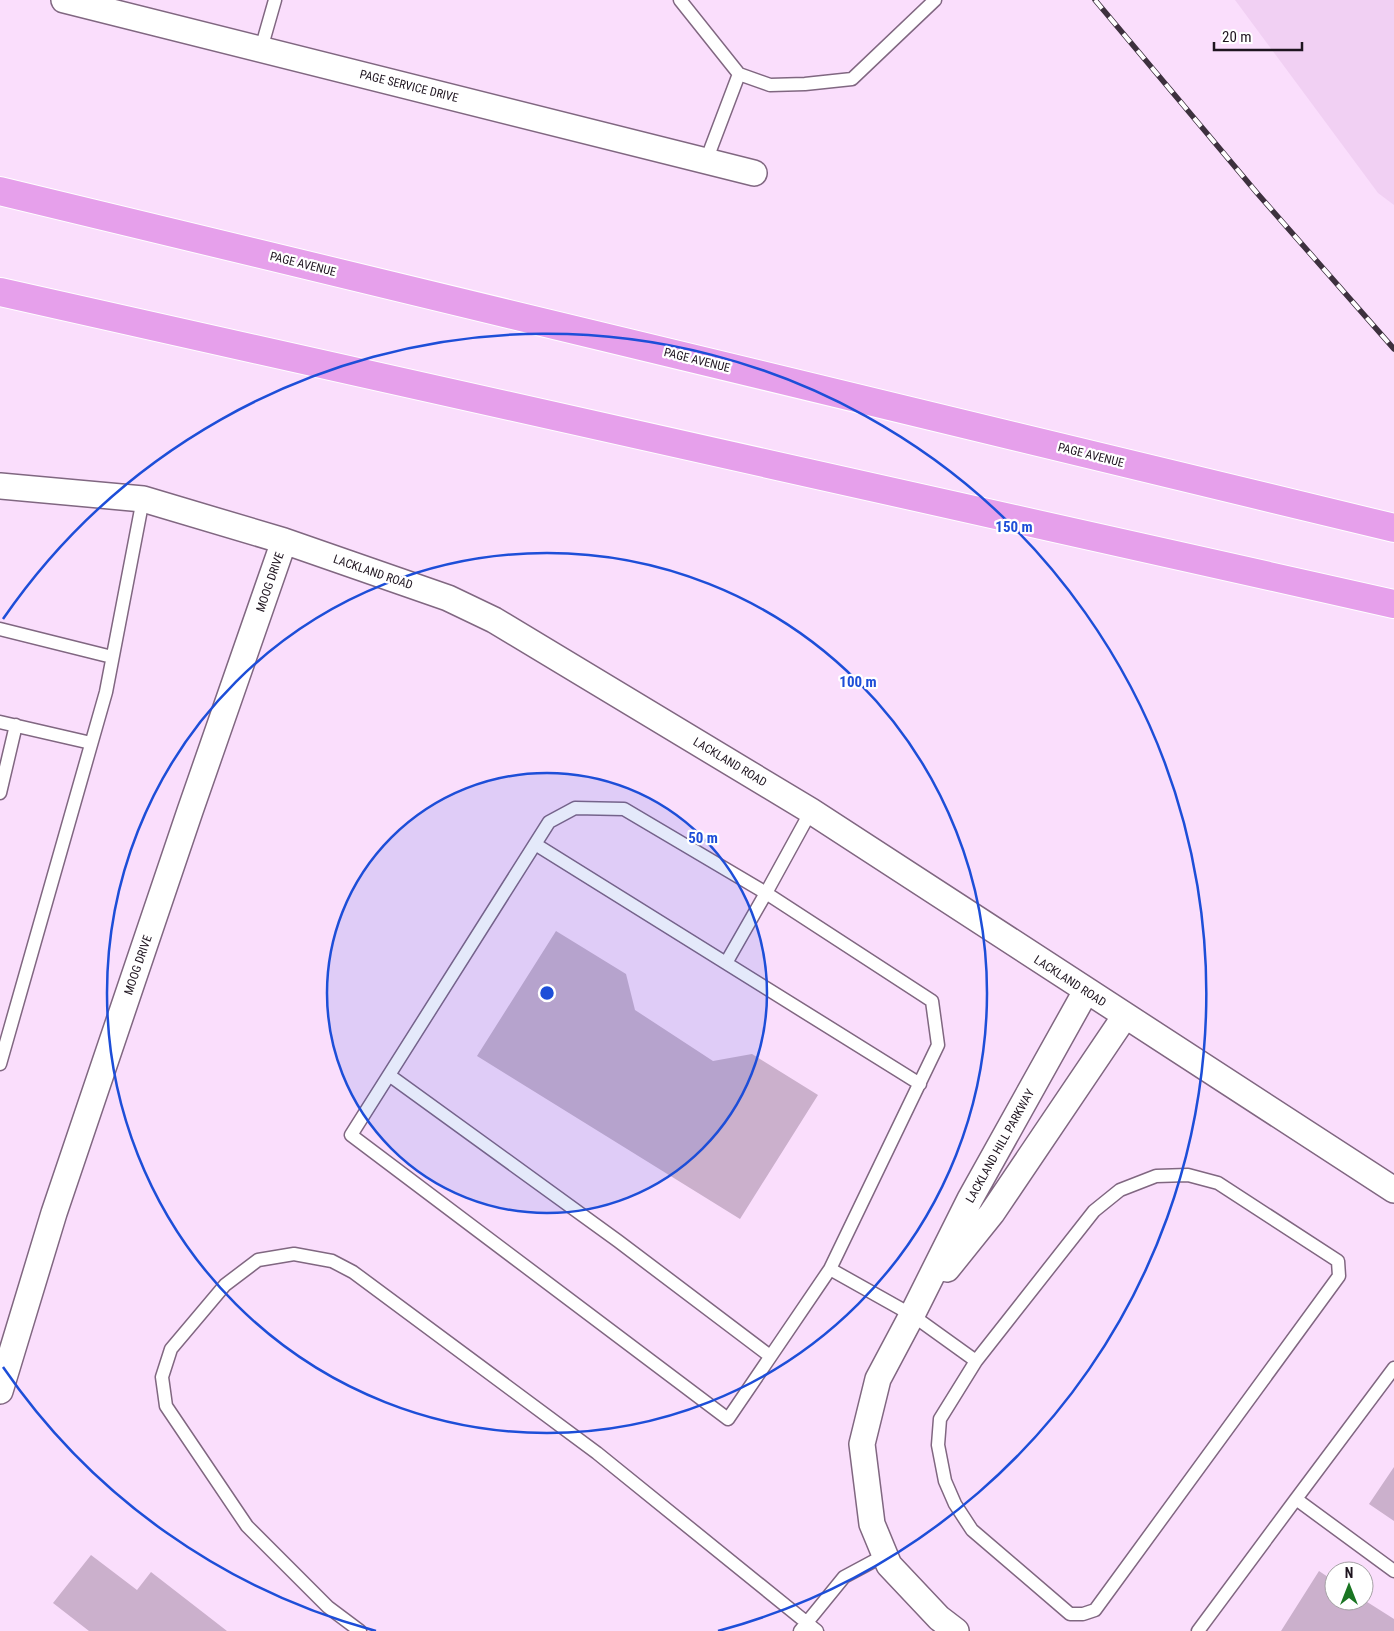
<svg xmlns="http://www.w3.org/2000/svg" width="1394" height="1631" font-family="'Roboto Condensed',sans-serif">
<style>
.built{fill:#f1d0f3}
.building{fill:#cbb0cc}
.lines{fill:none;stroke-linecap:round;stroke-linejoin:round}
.service-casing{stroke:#806781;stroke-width:15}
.minor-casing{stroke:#806781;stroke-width:28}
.trunk-casing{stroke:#fff;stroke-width:30}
.service{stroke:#fff;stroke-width:12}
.minor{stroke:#fff;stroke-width:25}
.trunk{stroke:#e6a0eb;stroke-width:28}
.rail-casing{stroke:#3d313e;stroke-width:5.5}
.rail{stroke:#fff;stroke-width:4;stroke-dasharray:11;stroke-linecap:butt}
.ring{fill:none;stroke:#1d4ed8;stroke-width:2.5}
.labels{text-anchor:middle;stroke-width:4.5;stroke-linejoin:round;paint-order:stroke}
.street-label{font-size:12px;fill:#1e141f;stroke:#fff}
.centre{fill:#1d4ed8;stroke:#fff;stroke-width:2.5}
.ring-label{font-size:15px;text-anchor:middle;font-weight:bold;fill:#1d4ed8;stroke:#fff;stroke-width:4.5;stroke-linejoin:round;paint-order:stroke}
</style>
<rect width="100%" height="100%" fill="#fadefc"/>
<path class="built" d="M1235 0H1394V205L1378 193Z"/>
<path class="building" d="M556 931 626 974 635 1010 713 1061 752 1054 818 1095 740 1219 477 1056Z
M1394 1467V1521L1369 1504Z
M91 1555 137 1590 151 1572 227 1631H89L53 1603Z
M1319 1571 1334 1581V1601L1364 1600 1394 1619V1631H1281Z"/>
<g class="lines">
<defs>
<path id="service" d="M680 0 739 74 706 161
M261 49 275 0
M739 74 770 85 805 84 852 79 935 0
M0 629 112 657
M0 722 91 743
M0 793 16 725
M811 811 766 893 624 809 575 808 549 822 351 1135 728 1419 830 1269 912 1315 976 1361 940 1419 938 1445 945 1481 955 1504 972 1530 1070 1614H1083L1095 1610 1339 1276 1338 1261 1218 1183 1188 1175 1156 1176 1120 1190 1094 1211 976 1361
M535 844 920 1084
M726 963 766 893 932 1001 938 1045 830 1269
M0 1064 106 692 143 499
M389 1075 618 1241 770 1356
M1394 1368 1296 1499 1394 1571
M360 1631 328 1607 247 1526 166 1406 162 1377 171 1349 225 1285 258 1260 294 1254 332 1261 353 1272 597 1453 817 1631
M800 1631 844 1577 885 1555
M1198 1631 1296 1499"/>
<path id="minor" d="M64 0 754 173
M0 486 143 499 284 541 448 598 494 620 811 811 1394 1190
M947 1269 992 1213 1125 1016
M0 1391 54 1213 190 811 284 541
M956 1631 939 1618 889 1565 872 1524 862 1444 878 1379 912 1315 970 1199 1086 991"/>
<path id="trunk" d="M0 191 1394 528
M0 292 1394 604"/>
</defs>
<use href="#service" class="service-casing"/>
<use href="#minor" class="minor-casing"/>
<use href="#trunk" class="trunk-casing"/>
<use href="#service" class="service"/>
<use href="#minor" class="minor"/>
<use href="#trunk" class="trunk"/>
<defs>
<path id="rail" d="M1095 0 1257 193 1394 349"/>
</defs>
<use href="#rail" class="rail-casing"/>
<use href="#rail" class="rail"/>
</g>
<circle cx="547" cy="993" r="220" fill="#1d4ed8" fill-opacity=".12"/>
<g class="ring">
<circle cx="547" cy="993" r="220"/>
<circle cx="547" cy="993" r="440"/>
<path d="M376 1631A660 660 0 0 1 3 1367M3 619A660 660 0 1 1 718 1631"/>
</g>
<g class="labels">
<g class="street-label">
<text transform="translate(409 86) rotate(14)" y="4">PAGE SERVICE DRIVE</text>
<text transform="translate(303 264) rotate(14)" y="4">PAGE AVENUE</text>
<text transform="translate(697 360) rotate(14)" y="4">PAGE AVENUE</text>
<text transform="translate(1091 455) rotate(14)" y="4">PAGE AVENUE</text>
<text transform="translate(373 572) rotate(19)" y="4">LACKLAND ROAD</text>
<text transform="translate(270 582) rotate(-71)" y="4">MOOG DRIVE</text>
<text transform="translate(730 762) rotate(31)" y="4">LACKLAND ROAD</text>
<text transform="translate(138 965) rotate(-71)" y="4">MOOG DRIVE</text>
<text transform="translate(1070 981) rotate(33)" y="4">LACKLAND ROAD</text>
<text transform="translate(1000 1146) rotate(-61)" y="4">LACKLAND HILL PARKWAY</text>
</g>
</g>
<circle cx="547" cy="993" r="8" class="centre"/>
<g class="ring-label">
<text x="1014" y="532">150 m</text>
<text x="858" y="687">100 m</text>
<text x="703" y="843">50 m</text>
</g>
<g transform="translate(1349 1586)"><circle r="24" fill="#ffffff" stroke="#a5a1a5"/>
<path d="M0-4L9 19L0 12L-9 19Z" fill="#1a7522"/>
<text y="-8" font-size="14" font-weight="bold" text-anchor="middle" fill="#1e141f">N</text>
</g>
<path d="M1214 42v8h88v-8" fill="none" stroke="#1e141f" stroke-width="2.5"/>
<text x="1222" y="42" font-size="15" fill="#1e141f" stroke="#ffffff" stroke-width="4" paint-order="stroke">20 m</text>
</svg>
